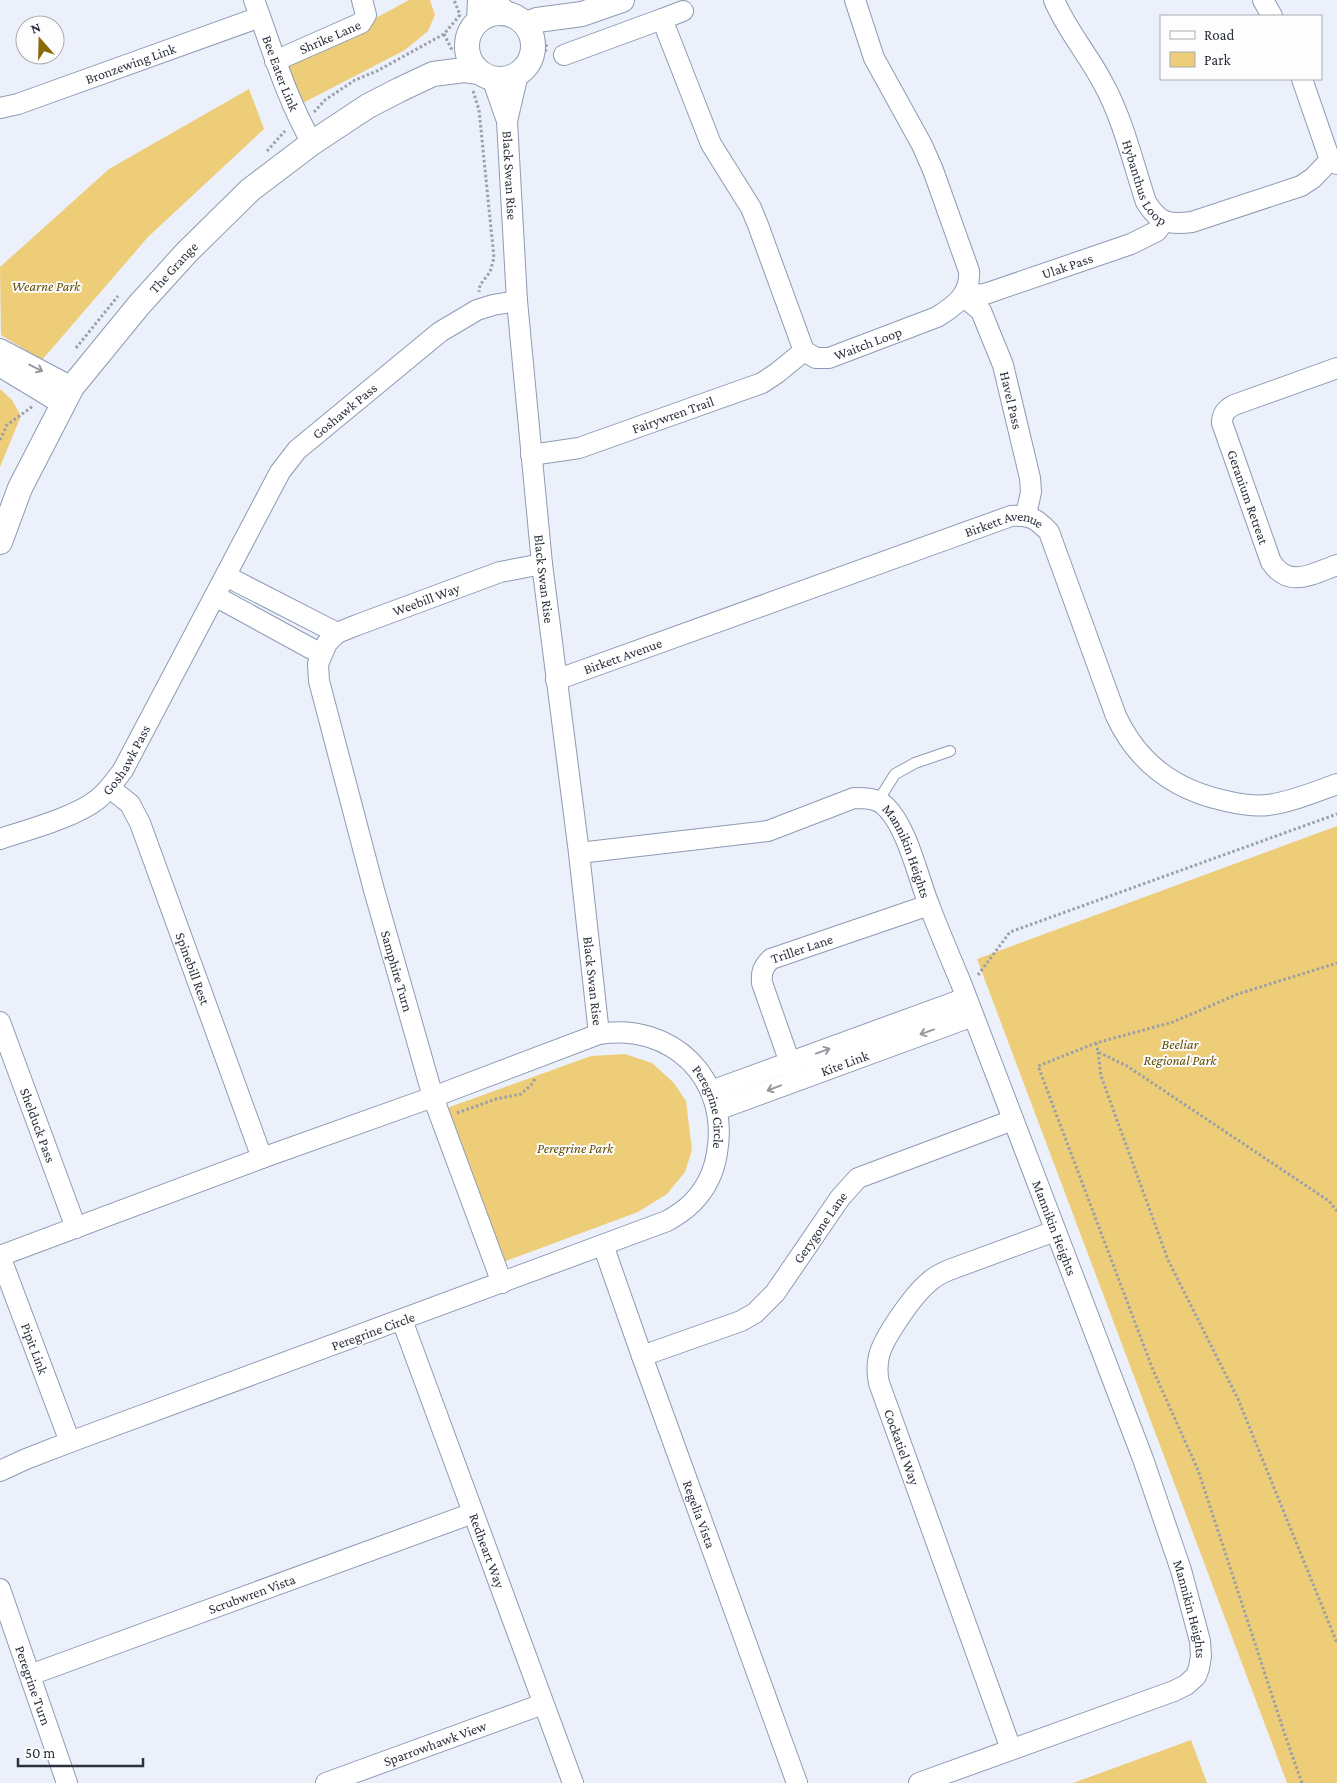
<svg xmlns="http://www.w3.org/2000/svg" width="1337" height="1783" font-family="'Crimson Pro',serif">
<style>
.green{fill:#eecd78}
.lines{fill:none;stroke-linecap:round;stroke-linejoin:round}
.service-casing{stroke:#8d9bb4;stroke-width:12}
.minor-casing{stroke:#8d9bb4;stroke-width:22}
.tertiary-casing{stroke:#8d9bb4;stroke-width:26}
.path{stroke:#9a9faa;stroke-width:3;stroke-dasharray:2.5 2.5;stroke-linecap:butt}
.service{stroke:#fff;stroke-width:10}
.minor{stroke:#fff;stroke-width:20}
.tertiary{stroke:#fff;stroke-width:24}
.oneway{stroke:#96989e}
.labels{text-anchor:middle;stroke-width:4;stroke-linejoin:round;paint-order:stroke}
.street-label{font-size:14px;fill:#2c313c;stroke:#fdfdfd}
.park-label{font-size:14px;font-style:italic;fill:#624c02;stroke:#fdfdfd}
</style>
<rect width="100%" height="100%" fill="#ebf0fb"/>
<path class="green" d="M409 0H430L435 15 428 31 405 50 297 106 283 75 289 65Z
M249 89 264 129 148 237 42 360 1 335 0 267 109 169Z
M0 389 12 400 21 416 0 467Z
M1337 826V1783H1287L977 959Z
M625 1054 652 1063 674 1083 686 1101 692 1150 685 1172 667 1194 638 1212 503 1262 447 1108 591 1056Z
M1191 1740 1207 1783H1073Z"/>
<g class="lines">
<defs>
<path id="service" d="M878 801 895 774 915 763 950 751"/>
<g id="minor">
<path id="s1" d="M254 0C272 48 286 98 312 143"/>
<path d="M494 0 508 13"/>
<path id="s2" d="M1054 0C1067 31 1088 54 1103 83 1123 119 1133 163 1146 202 1159 223 1168 225 1192 222L1301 186 1313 178 1330 160 1337 164"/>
<path d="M1263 0 1272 16"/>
<path d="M662 19 683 11"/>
<path d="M477 22 478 0"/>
<path id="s3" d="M564 55 662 19 711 144 751 208 758 225 804 351 816 358H829L937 317C955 306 971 294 969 271L933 170 922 145 874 58 855 0"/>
<path id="s4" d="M275 61 361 23 366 15 362 0"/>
<path id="s5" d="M492 78 507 121 517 301 542 564 579 853 599 1034"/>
<path d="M1302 79 1330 160"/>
<path id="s6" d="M0 108 18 104 260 17"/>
<path d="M507 121 518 74"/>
<path id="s7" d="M963 296 981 311 1003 365 1030 478 1031 492 1026 515"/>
<path id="s8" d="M963 296 985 294 1131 244 1157 231 1164 221"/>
<path d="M0 349 72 387"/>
<path d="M0 362 6 370 62 404"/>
<path id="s9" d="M1337 368 1234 405C1226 409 1222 414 1222 423L1271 562C1289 589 1312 574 1337 565"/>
<path id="s10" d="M531 455 579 448 762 383 777 373 804 351"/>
<path d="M226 576 337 633"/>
<path d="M215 596 321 654"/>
<path id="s11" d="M556 680 1011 516C1030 515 1036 518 1049 532L1116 716C1138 763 1174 790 1226 801 1239 804 1254 807 1268 805 1291 802 1315 792 1337 784"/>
<path id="s12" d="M110 788 130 804 140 823 262 1158"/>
<path id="s13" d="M0 839C27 830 76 817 98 799 108 791 115 781 123 770L280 472 297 450 440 332 477 310 493 305 517 301"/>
<path id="s14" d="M579 853 768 831 854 798C865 798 878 798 886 807 907 827 918 877 929 905 939 931 950 957 961 983L1143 1459 1181 1570 1200 1641 1201 1656 1199 1668 1196 1676 1186 1685 1174 1691 919 1783"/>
<path id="s15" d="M0 1022 76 1228"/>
<path id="s16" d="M796 1080 762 983C761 972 763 967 771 959L929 905"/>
<path d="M711 1091 966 998"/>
<path id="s17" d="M717 1110 973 1016"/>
<path id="s18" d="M603 1245 642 1356 797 1783"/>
<path id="s19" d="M0 1256 262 1158 433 1097 599 1034C672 1022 730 1079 717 1153 714 1172 705 1190 692 1203 684 1211 676 1216 667 1221L70 1442 26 1459 0 1471"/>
<path id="s20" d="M0 1256 70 1442"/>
<path id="s21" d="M502 1283 433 1097 374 890 319 681 318 664 327 643 337 633 357 625 500 572 542 564"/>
<path id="s22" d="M402 1320 573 1783"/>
<path id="s23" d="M642 1356 741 1321 755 1313 775 1293 840 1198 858 1178 1013 1120"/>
<path id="s24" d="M0 1589 67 1783"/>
<path id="s25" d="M30 1675 473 1513"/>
<path d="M1011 1749 879 1383C877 1374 877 1365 879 1356 883 1338 914 1294 929 1282 935 1276 942 1273 949 1270L1055 1231"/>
<path id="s26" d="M326 1783 543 1704"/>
</g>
<g id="tertiary">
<circle cx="500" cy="46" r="33"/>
<path d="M526 24 537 20 582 14 622 0"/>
<path id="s27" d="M0 542 20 488 72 387 139 305 187 252 250 190 312 143 368 106 399 90 433 74 464 70 479 72"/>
</g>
</defs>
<use href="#service" class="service-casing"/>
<use href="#minor" class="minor-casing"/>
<use href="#tertiary" class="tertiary-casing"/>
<path class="path" d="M444 34 453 52
M534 68 547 48 544 39
M473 91 479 110 494 258 490 272 480 285 479 292
M314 112 325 100 355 80 377 71 444 34 460 15 454 0
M267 151 285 131
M76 348 118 296
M0 440 7 425 33 406
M978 975 1010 932 1337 814
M1096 1043 1098 1052 1127 1066 1329 1201 1337 1211
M1098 1052 1101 1076 1168 1260 1238 1399 1337 1643
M457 1113 496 1099 521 1094 532 1084 536 1077
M1302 1783 1286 1738 1198 1470 1153 1370 1038 1066 1096 1043 1173 1022 1238 994 1337 963"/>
<use href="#service" class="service"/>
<use href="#minor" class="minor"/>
<use href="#tertiary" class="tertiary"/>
</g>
<defs><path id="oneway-shaft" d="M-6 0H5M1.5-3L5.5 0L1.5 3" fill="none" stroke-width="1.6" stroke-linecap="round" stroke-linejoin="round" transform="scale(1.25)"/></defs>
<g class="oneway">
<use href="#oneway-shaft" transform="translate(36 368) rotate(27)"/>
<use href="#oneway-shaft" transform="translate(927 1032) rotate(160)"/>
<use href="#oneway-shaft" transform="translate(823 1051) rotate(-20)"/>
<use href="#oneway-shaft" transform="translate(774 1088) rotate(159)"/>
</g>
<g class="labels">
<g class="street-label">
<text dy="5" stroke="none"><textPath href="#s4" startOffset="60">Shrike Lane</textPath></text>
<text dy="5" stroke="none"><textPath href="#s6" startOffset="138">Bronzewing Link</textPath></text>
<text dy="5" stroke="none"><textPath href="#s1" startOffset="78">Bee Eater Link</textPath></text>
<text dy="5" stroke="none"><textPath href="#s5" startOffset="100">Black Swan Rise</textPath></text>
<text dy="5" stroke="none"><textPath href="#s2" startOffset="205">Hybanthus Loop</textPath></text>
<text dy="5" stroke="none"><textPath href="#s8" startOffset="109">Ulak Pass</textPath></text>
<text dy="5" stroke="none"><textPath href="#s27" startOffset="328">The Grange</textPath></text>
<text dy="5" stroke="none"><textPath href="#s3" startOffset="535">Waitch Loop</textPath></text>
<text dy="5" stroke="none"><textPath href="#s7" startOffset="118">Havel Pass</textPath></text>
<text dy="5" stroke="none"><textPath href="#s13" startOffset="571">Goshawk Pass</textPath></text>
<text dy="5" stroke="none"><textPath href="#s10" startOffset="148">Fairywren Trail</textPath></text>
<text dy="5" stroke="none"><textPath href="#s9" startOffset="211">Geranium Retreat</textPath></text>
<text dy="5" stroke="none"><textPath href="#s11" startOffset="476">Birkett Avenue</textPath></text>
<text dy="5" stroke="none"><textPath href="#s5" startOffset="505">Black Swan Rise</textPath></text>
<text dy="5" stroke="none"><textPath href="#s21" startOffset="779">Weebill Way</textPath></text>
<text dy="5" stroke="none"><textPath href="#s11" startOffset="71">Birkett Avenue</textPath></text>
<text dy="5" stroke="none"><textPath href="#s13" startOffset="155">Goshawk Pass</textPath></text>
<text dy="5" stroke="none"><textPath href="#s14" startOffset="366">Mannikin Heights</textPath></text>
<text dy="5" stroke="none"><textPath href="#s16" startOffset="162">Triller Lane</textPath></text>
<text dy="5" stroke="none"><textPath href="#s12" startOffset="202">Spinebill Rest</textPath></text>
<text transform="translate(397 971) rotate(74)" y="5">Samphire Turn</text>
<text dy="5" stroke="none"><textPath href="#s5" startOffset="910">Black Swan Rise</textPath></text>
<text dy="5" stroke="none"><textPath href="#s17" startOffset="136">Kite Link</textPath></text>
<text dy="5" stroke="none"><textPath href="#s19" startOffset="789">Peregrine Circle</textPath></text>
<text dy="5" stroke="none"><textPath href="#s15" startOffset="110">Shelduck Pass</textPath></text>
<text dy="5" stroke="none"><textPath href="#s23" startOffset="229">Gerygone Lane</textPath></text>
<text dy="5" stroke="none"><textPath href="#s14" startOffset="771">Mannikin Heights</textPath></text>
<text transform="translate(373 1331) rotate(-20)" y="5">Peregrine Circle</text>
<text dy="5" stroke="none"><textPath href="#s20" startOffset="99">Pipit Link</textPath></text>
<text transform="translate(902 1447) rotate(70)" y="5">Cockatiel Way</text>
<text dy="5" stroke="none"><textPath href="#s18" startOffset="286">Regelia Vista</textPath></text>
<text dy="5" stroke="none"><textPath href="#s22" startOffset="246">Redheart Way</textPath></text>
<text dy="5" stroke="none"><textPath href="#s25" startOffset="236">Scrubwren Vista</textPath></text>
<text dy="5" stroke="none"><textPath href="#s14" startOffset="1176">Mannikin Heights</textPath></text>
<text dy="5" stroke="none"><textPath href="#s24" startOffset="102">Peregrine Turn</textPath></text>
<text dy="5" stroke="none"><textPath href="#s26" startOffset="116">Sparrowhawk View</textPath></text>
</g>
<g class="park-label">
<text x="46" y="291">Wearne Park</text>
<text x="1180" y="1049">Beeliar<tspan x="1180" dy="16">Regional Park</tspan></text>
<text x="575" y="1153">Peregrine Park</text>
</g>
</g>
<rect x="1160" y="15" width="162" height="65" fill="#fdfdfd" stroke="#a9abb0"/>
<rect x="1170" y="31" width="25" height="8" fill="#ffffff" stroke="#a9abb0"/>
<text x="1204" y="40" font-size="15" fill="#2c313c">Road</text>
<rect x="1170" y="52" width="25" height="15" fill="#eecd78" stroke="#a9abb0"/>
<text x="1204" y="65" font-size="15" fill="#2c313c">Park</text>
<g transform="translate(40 40) rotate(340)"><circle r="24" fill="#fdfdfd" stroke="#a9abb0"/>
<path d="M0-4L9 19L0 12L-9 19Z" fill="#886b09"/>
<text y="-8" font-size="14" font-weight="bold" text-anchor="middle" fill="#2c313c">N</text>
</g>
<path d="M18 1758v8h125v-8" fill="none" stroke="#2c313c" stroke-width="2.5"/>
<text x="25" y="1758" font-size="15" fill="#2c313c" stroke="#fdfdfd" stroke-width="4" paint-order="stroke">50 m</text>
</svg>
